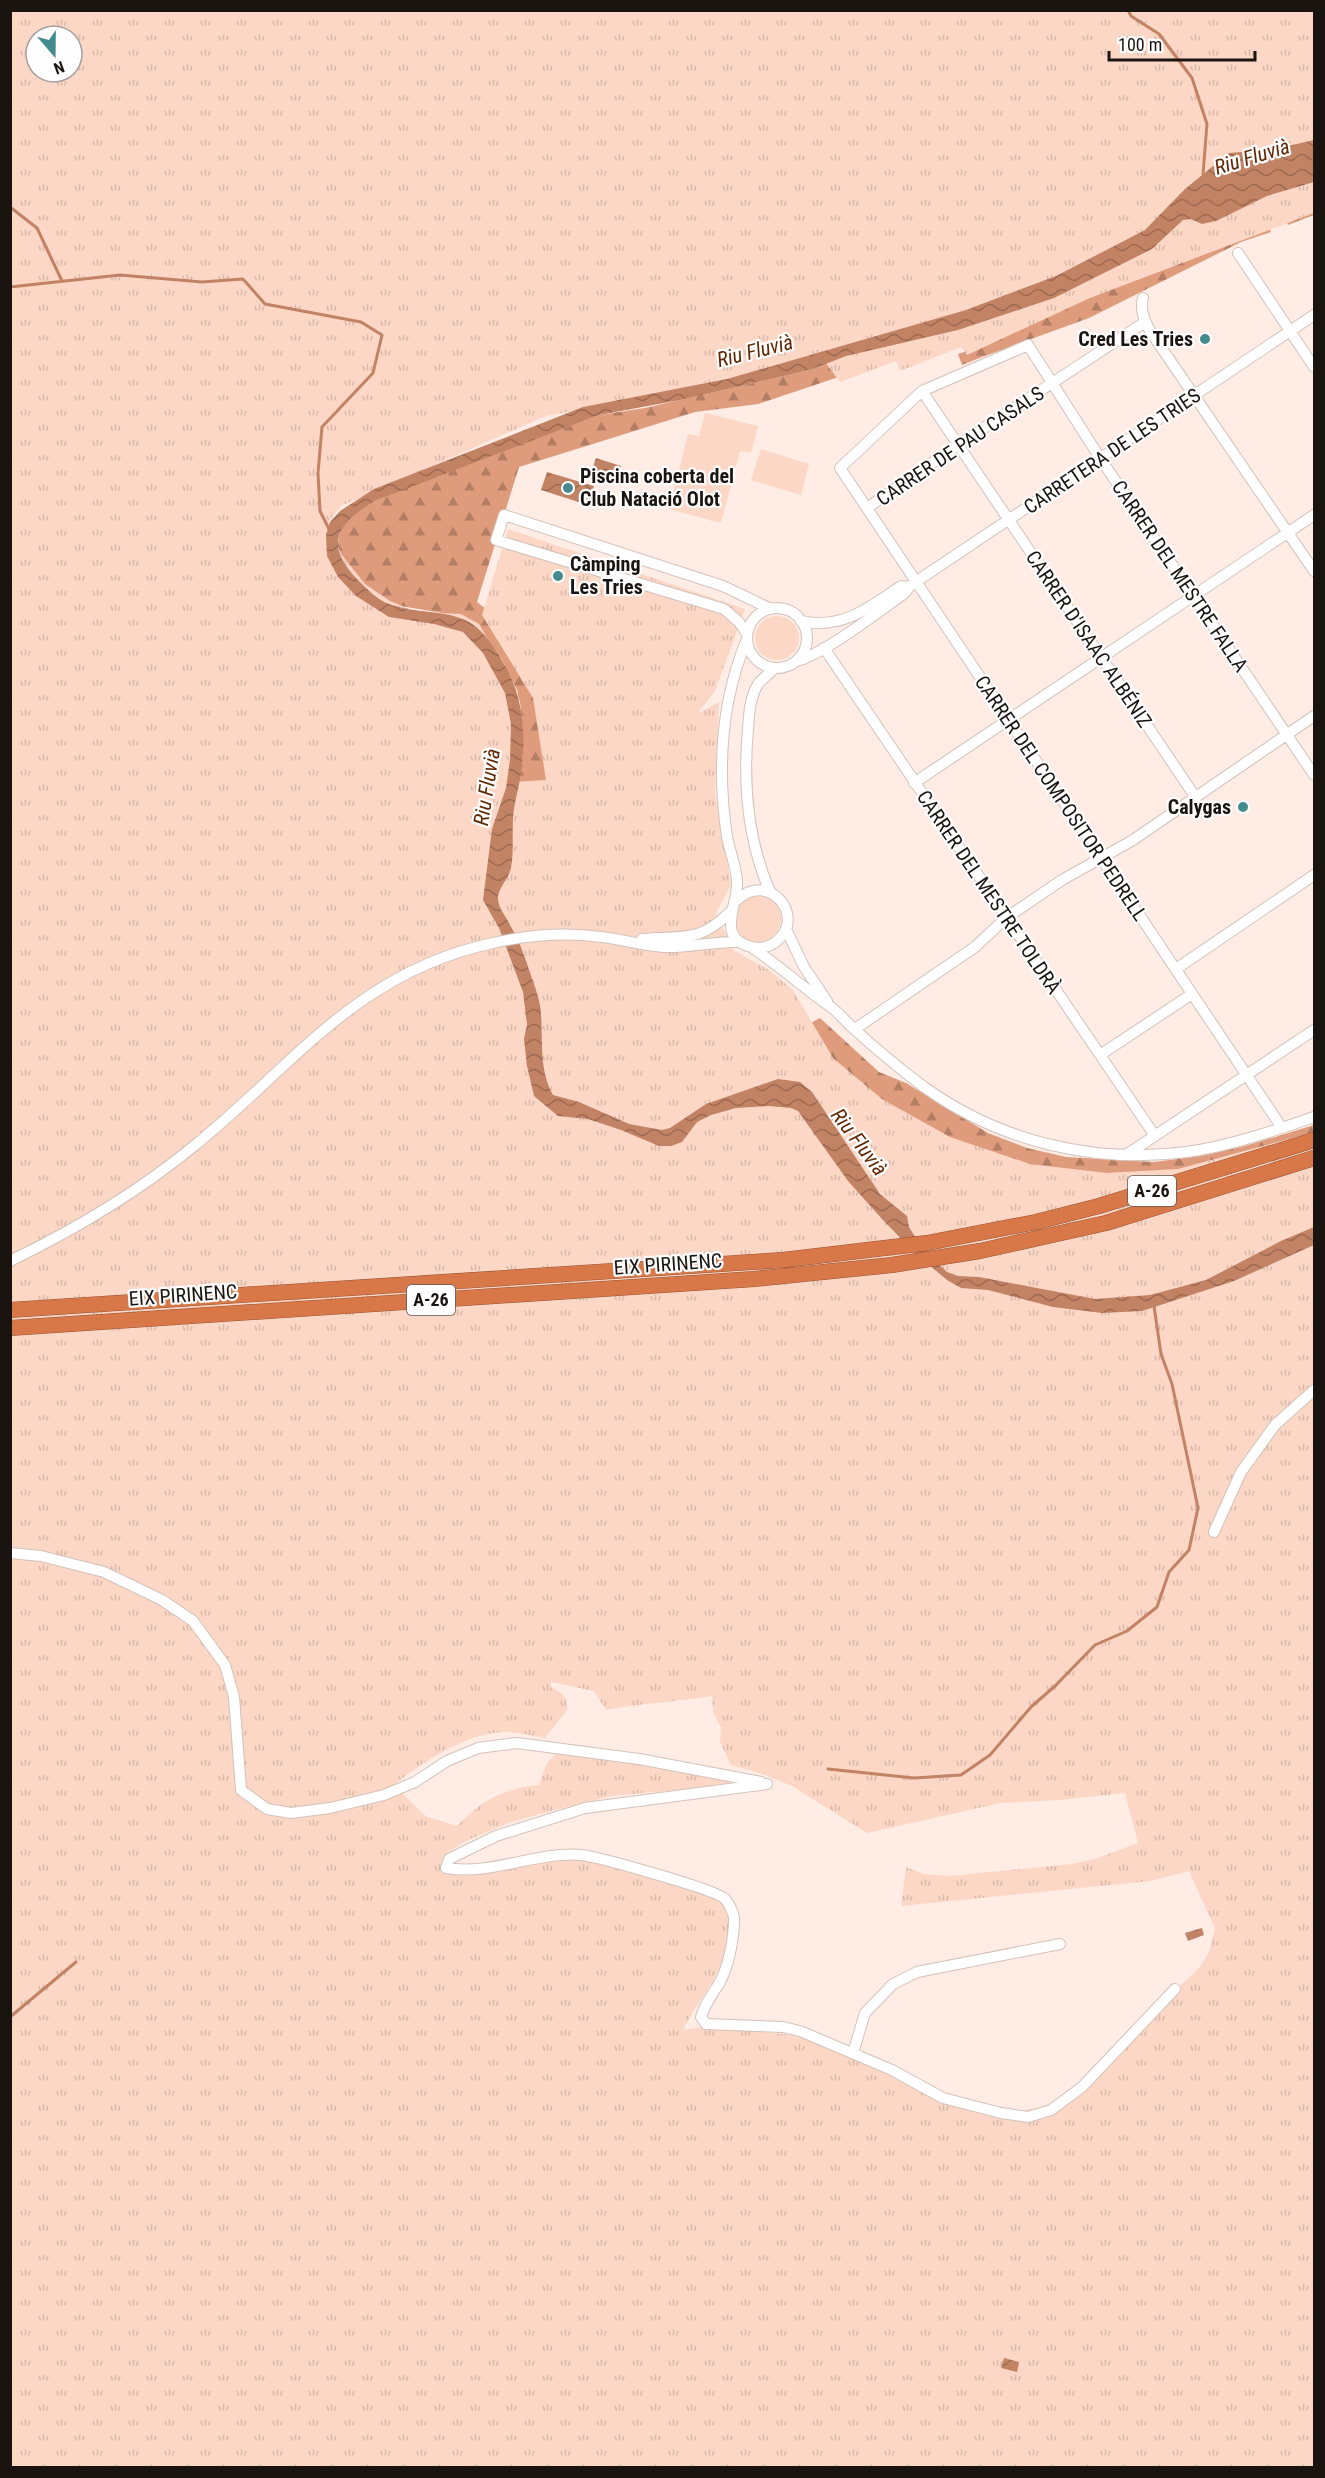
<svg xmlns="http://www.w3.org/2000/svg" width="1325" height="2478" font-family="'Roboto Condensed',sans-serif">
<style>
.grass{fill:#fcd7c6}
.forest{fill:url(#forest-firs)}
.park{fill:url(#park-tufts);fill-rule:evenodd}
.water{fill:url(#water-waves)}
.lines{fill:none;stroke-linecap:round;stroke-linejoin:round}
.stream{stroke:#c28264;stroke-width:3}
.minor-casing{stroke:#d3c2b9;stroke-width:12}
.highway-casing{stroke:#965535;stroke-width:16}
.minor{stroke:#fff;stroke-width:10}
.highway{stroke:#d87848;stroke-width:15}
.poi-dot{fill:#438b8c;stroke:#fefefe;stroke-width:2}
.labels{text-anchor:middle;stroke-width:4.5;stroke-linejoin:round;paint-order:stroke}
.shield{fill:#fefefe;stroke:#5e5a58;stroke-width:1.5}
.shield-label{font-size:18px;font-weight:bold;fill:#1a1411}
.poi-label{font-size:20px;font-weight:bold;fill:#1a1411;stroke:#fefefe;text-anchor:end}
.street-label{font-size:20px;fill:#1a1411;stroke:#fefefe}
.water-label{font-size:21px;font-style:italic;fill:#622703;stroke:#fefefe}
</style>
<defs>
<pattern id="forest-firs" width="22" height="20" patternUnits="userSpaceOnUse" patternTransform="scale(1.5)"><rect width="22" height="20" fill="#de9c7c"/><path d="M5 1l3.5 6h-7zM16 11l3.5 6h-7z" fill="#b37e64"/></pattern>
<pattern id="park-tufts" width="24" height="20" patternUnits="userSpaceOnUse" patternTransform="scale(1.5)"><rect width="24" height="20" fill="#fcd7c6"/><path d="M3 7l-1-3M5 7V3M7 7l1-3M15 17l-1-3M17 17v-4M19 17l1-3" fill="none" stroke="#d7b8a9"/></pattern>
<pattern id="water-waves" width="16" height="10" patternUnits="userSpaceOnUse" patternTransform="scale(1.5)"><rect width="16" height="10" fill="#c28264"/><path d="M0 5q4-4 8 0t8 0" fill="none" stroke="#9d6951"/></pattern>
</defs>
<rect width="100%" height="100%" fill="#ffece4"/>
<path class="grass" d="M705 413 758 426 751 453 740 451 721 523 669 509 688 434 699 436Z
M761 449 809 464 801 495 751 480Z
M755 638a22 22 0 1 1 44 0a22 22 0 1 1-44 0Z
M735 919a23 23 0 1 1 46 0a23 23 0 1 1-46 0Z"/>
<path class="forest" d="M1314 182V207L1313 208 1314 215 1288 225 1281 212 1266 220 1271 232 1241 242 1089 318 982 357 962 365 958 354 973 349 970 343 954 346 952 339 758 404 695 412 519 467 477 602C538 647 549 714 560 785 603 772 638 753 676 731L685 745 683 753 676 758 578 819C568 832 560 849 565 865 567 873 571 879 570 887 570 907 559 925 560 945 561 957 569 987 574 998 587 1025 624 1075 656 1078 686 1082 705 1049 729 1037 748 1027 767 1036 787 1033 798 1031 810 1023 820 1018L879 1072 906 1083 988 1133 1027 1148 1066 1157 1154 1162 1201 1156 1245 1146 1314 1125V1227L1281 1241 1206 1280 1150 1294 1095 1299 979 1277 958 1276 947 1272 922 1248 909 1227 907 1216 880 1194 812 1092 800 1082 777 1079 706 1104 670 1128 662 1130 629 1124 579 1102 553 1095 547 1084 541 1049V1015L536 992 514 931 500 907 498 897 512 866 513 816 523 755V731L520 702 514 684 502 659 490 642 470 623 442 613 389 604 369 592 344 564 337 549 340 531 345 522 357 512 377 500 416 483 599 415 645 408 813 369 846 356 958 330 1054 298 1152 249 1183 220 1191 219 1202 224 1216 221 1267 196Z"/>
<path class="park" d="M11 11H1314V213L1090 298 967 355 961 347 900 371 896 361 840 382 822 358 747 380 546 416 341 506 329 521 341 554 365 584 390 601 417 612 461 614 479 624 518 691 513 782 546 780 533 698 482 615 508 529 745 609 715 691 697 714 719 702 715 793 731 885 716 913 733 950 769 970 793 990 833 1058 882 1099 950 1137 1030 1164 1107 1173 1178 1169 1314 1132V2467L11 2468ZM36 36H72V72H36ZM551 1682 594 1691 606 1710C642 1703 676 1702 712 1696L713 1712 721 1727 720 1742 731 1765 760 1773 792 1786 867 1833 1001 1803 1060 1800 1125 1793 1138 1843 1095 1859 1072 1864 950 1876 924 1874 906 1867 901 1906 1150 1881 1189 1871 1215 1929 1209 1952 1200 1967 1083 2079 1048 2105 1017 2112 935 2093 819 2042 791 2035 710 2026 683 2030C699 1997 737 1958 730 1918 729 1912 725 1906 722 1900L644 1873 561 1856 449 1871 443 1860 448 1852 464 1842 508 1823 547 1812 611 1796 740 1784 729 1774 558 1751 546 1765 539 1785C503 1789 482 1800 457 1826L425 1816 400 1791 396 1783C424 1762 459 1738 494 1733 511 1730 529 1735 545 1738L567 1710C567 1697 563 1693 551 1687Z"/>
<path class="water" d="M1314 140V182L1267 196 1216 221 1202 224 1191 219 1183 220 1152 249 1054 298 958 330 846 356 813 369 680 400 599 415 377 500C339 522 322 542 357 579 367 589 376 599 389 604 415 614 444 609 469 622 486 632 499 654 508 671 524 703 526 738 521 773 519 788 514 803 513 818 512 834 514 852 511 868 509 878 500 886 498 896 497 907 506 916 510 925 521 943 527 964 534 984 537 993 541 1005 541 1015 543 1041 539 1070 553 1095L579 1102 629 1124 662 1130 670 1128 706 1104 778 1079 800 1082 812 1092 880 1194 907 1216 909 1227 922 1248 947 1272 958 1276 979 1277 1095 1299 1150 1295 1206 1280 1281 1241 1314 1227V1245L1234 1281 1142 1311 1102 1313 1053 1307 988 1290 961 1288 947 1280 915 1253 882 1219 848 1181 798 1111 791 1108 769 1106 736 1108 711 1115 697 1122 682 1142 671 1146H659L621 1130 588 1119 558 1116 534 1096 527 1066 524 1039 527 1024 523 992 499 928 483 900 492 829 506 788 510 760 511 724 505 693 483 653 463 632 434 624 389 617 356 596 338 577 327 556 326 535 330 522 340 511 374 489 583 407 727 379 966 310 1056 276 1145 230 1185 189 1229 153 1275 149Z
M596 458 621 466 616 480 591 473Z
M547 472 594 486 588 505 541 490Z
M1202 1928 1204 1935 1188 1941 1185 1933Z
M1004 2358 1019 2362 1017 2372 1001 2368Z"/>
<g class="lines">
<path class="stream" d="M1128 10 1131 16 1159 34 1192 78 1207 124 1203 174
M10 207 37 228 62 281
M10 287 120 275 202 282 243 279 265 304 361 322 382 335 373 373 322 427 318 473 320 511 329 529
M828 1769 914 1778 961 1775 990 1755 1031 1707 1055 1686 1095 1645 1127 1631 1157 1607 1169 1572 1189 1550 1198 1508 1172 1384 1161 1354 1154 1306
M10 2017 76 1962"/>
<defs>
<path id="minor" d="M1238 253 1314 367
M1143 298C1140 311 1144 319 1150 331L1314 571
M922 391 1196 798
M867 508 958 445 1145 322
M747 638a30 30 0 1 1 60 0a30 30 0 1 1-60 0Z
M801 621C842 630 869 608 901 586L909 587
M747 634 739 622 724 609 496 540 504 515 723 586 771 609
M824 648 1155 1136
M796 661C820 657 882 609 905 593L909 587 917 581 1314 315
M914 783 1314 515
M770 892C748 841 743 784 748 729 749 714 750 697 758 684 763 678 770 673 775 668
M737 900C768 870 807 916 777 941 770 947 760 949 752 947 714 938 739 904 737 881 736 866 730 852 727 837 717 769 721 701 747 639
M786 929 804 967 827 1001
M642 939C683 935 698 944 730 912
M751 947C779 965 803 988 831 1007 839 1013 846 1022 854 1029 876 1049 900 1069 924 1087 1001 1142 1094 1164 1187 1152 1230 1146 1273 1131 1314 1117
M1176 969 1314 875
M855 1029 975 947 1006 918 1062 880 1133 840 1314 716
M1100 1055 1192 994
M1282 1128 840 468 922 391 1028 345 1100 458 1314 775
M1126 1155 1314 1030
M10 1261C76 1229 138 1192 194 1146 295 1064 357 972 493 943 528 935 566 932 601 937 622 939 642 946 664 947 689 948 714 941 740 942
M1214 1532 1241 1472 1275 1425 1314 1390
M10 1553 41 1556 104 1572 162 1600 193 1621 225 1665 234 1697 241 1790 267 1809 291 1813 330 1808 384 1795 415 1782 447 1761 478 1748 517 1743 639 1759 761 1782
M767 1784 585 1808 496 1836 449 1859 446 1868C491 1876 536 1851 582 1855 598 1857 718 1890 725 1899 729 1903 734 1914 734 1919 734 1938 729 1965 720 1982 713 1994 705 2003 701 2017L706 2024 783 2027 800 2031 892 2070 943 2098 1001 2113 1028 2117 1051 2110 1082 2087 1175 1989
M853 2053 865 2013 893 1984 917 1972 1060 1944"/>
<path id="highway" d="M10 1310 783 1260 927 1243 1036 1222 1099 1206 1314 1140
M10 1328 754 1279 892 1265 980 1251 1106 1223 1314 1158"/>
</defs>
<use href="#minor" class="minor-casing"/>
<use href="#highway" class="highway-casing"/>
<use href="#minor" class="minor"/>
<use href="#highway" class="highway"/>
</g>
<g class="poi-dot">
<circle cx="1205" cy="339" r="6"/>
<circle cx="568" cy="488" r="6"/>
<circle cx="558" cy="576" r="6"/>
<circle cx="1243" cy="807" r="6"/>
</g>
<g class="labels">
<g class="shield">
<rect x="1128" y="1176" width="48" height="30" rx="4.5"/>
<rect x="407" y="1285" width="48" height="30" rx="4.5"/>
</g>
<g class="shield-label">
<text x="1152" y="1197">A-26</text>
<text x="431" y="1306">A-26</text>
</g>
<g class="poi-label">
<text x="1193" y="346">Cred Les Tries</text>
<text x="580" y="483" text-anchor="start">Piscina coberta del<tspan x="580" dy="23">Club Natació Olot</tspan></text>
<text x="570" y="571" text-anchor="start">Càmping<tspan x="570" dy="23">Les Tries</tspan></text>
<text x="1231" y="814">Calygas</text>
</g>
<g class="street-label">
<text transform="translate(960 446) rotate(-34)" y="7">CARRER DE PAU CASALS</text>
<text transform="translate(1112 451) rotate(-34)" y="7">CARRETERA DE LES TRIES</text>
<text transform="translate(1180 576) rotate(56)" y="7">CARRER DEL MESTRE FALLA</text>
<text transform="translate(1089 639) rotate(56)" y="7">CARRER D'ISAAC ALBÉNIZ</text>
<text transform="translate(1061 798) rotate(56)" y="7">CARRER DEL COMPOSITOR PEDRELL</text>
<text transform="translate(989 892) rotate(56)" y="7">CARRER DEL MESTRE TOLDRÀ</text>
<text transform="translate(668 1264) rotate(-4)" y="7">EIX PIRINENC</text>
<text transform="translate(183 1295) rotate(-4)" y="7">EIX PIRINENC</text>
</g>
<g class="water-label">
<text transform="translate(1252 157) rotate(-17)" y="7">Riu Fluvià</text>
<text transform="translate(755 351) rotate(-14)" y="7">Riu Fluvià</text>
<text transform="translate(487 787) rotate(-81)" y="7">Riu Fluvià</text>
<text transform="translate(859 1142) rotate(53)" y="7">Riu Fluvià</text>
</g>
</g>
<rect width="1325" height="2478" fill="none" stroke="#1a1411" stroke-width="24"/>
<g transform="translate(54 54) rotate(160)"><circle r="28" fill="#fefefe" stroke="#a3a09f" stroke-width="1.5"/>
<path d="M0-4.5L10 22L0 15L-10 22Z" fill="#438b8c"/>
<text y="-9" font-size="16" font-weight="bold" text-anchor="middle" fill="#1a1411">N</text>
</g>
<path d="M1109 51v9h146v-9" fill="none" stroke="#1a1411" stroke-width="3"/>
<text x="1118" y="51" font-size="18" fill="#1a1411" stroke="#fefefe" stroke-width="4.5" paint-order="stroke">100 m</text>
</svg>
